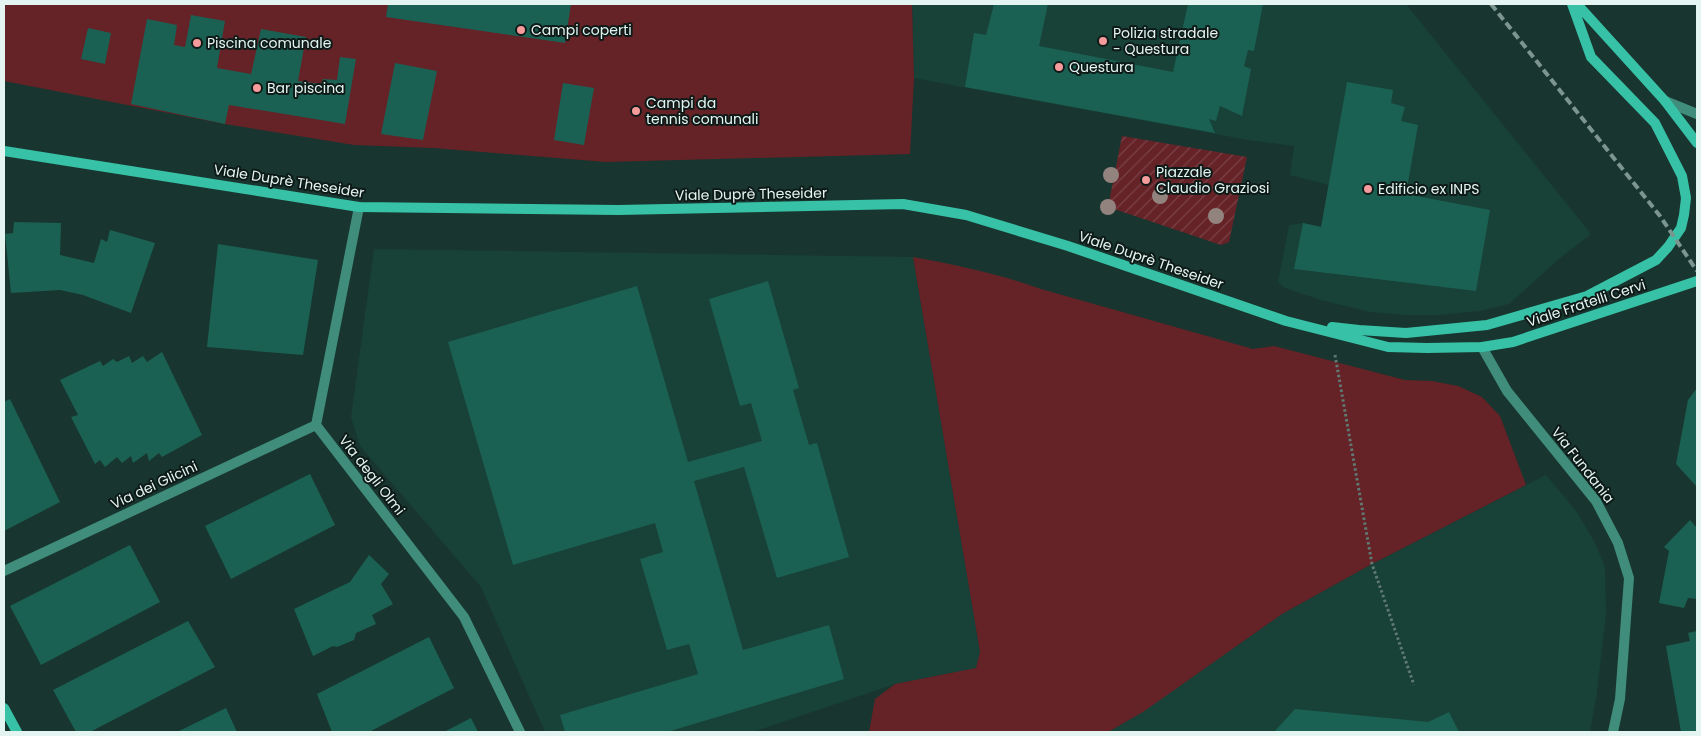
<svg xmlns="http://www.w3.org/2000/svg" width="1701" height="736" font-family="Poppins,sans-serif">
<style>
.built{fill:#184138}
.grass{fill:#652227}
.garden{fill:url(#garden-furrows)}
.building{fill:#1b6153}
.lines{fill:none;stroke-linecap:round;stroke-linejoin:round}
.path{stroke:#607973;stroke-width:3;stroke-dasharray:2.5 2.5;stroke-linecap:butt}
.street{stroke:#408d7c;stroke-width:10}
.secondary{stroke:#37c2a7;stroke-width:10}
.rail{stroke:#7d958f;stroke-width:4;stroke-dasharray:8 4;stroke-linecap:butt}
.tree{fill:#92837f}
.poi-dot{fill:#f59b9b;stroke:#0e1a17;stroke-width:2}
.labels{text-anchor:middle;stroke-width:4;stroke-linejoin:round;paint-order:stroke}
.poi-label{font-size:14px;fill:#e4f5f1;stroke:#0e1a17;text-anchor:start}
.street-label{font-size:14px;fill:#e4f5f1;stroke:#0e1a17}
</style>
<defs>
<pattern id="garden-furrows" width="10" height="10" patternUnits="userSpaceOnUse" patternTransform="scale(1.25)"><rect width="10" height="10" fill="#652227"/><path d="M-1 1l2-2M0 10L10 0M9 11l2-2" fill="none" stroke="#7b4347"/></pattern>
</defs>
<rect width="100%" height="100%" fill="#18362f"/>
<path class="built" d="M912 4H1406L1591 234 1559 259 1509 304 1479 311 1439 315H1404L1370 312 1321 300 1285 288 1278 282 1289 225 1303 223 1321 227 1329 185 1290 175 1294 146 1248 140 914 78Z
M374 249 913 257 980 652 976 668 895 684 753 732H545L481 587 360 446 351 417Z
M1546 475 1577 512 1595 543 1605 567 1606 615 1596 699 1590 732H1108L1143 711 1282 614 1372 564Z"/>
<path class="grass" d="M4 4H912L914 78 910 154 606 162 433 148 354 145 225 124 4 81Z
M913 257C957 265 999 274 1041 289L1253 349 1274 346 1405 380 1432 381 1458 386 1482 397 1500 416 1526 485 1372 564 1282 614 1143 712 1108 732H869L875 699 895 684 976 668 980 652Z"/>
<path class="garden" d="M1122 136 1247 157 1229 242 1221 245 1108 207Z"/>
<path class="building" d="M388 4H571L565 43 386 17Z
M994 4H1048L1039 46 1173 72 1188 4H1263L1254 51 1248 50 1244 66 1251 69 1242 116 1220 106 1216 121 1209 119 1215 133 965 87 974 33 986 35Z
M191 15 225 21 217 68 251 74 261 29 306 37 298 81 321 84 323 79 337 80 340 57 356 59 345 124 229 105 225 124 131 104 147 19 177 25 174 45 185 47Z
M88 28 111 33 105 64 81 59Z
M395 63 437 71 423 140 381 134Z
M1347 82 1393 90 1391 103 1405 107 1401 121 1418 125 1406 194 1490 210 1476 291 1294 269 1303 223 1321 227Z
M563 83 594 88 584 145 554 140Z
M14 222 61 223 60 255 94 263 101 239 107 242 110 230 155 243 131 313 83 295 60 290 11 293 5 234 13 233Z
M218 244 318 260 303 355 207 347Z
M768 281 799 388 793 390 809 445 817 443 849 557 777 578 744 467 694 481 743 650 829 625 844 679 667 732H565L560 715 698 674 689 644 667 650 640 559 663 552 655 523 513 565 448 342 637 286 688 462 762 441 751 403 740 406 709 299Z
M162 352 202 435 162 457 159 453 149 461 147 453 133 463 131 456 122 463 117 457 105 467 100 460 95 464 71 417 78 415 60 380 100 361 103 366 113 359 117 362 129 356 132 363 143 356 147 362Z
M1697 388V487L1676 464 1688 400Z
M10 399 60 502 4 531V402Z
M310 474 335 525 231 579 205 526Z
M1690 520 1697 528V599L1688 598 1684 608 1659 603 1669 551 1664 547Z
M130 545 160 602 41 665 10 606Z
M369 555 389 574 381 584 393 604 372 615 376 624 356 633 354 640 337 647 333 646 313 656 294 609 350 582Z
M188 621 215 667 90 732H76L53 690Z
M1697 631V732H1681L1666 646 1690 641 1688 633Z
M429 637 454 688 369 732H332L317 694Z
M226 708 237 732H177Z
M1295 709 1428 722 1449 712 1459 732H1274Z
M471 718 478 732H444Z"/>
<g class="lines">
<path class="path" d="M1335 355 1372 564 1414 685"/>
<path class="street" d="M1665 101 1697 114
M359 207 316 425 464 617 520 732
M1482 347 1507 391 1596 501 1618 543 1629 578 1620 699 1613 732
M4 571 316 425"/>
<path class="secondary" d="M1577 4 1665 101 1697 143
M4 151 359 207 618 210 903 204 966 215 1068 246 1286 321 1388 347 1427 348 1482 347 1513 342 1697 281
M1332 327 1359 330 1406 333 1487 325 1587 296 1656 260 1668 247 1681 228 1684 215 1686 198 1682 176 1655 123 1591 57 1572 4
M4 708 17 732"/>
<path class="rail" d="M1491 4 1660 216 1697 271"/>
</g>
<g class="tree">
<circle cx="1111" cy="175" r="8"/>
<circle cx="1160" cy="196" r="8"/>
<circle cx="1108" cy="207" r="8"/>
<circle cx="1216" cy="216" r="8"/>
</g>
<g class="poi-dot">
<circle cx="521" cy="30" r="5"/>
<circle cx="1103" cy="41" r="5"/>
<circle cx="197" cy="43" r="5"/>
<circle cx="1059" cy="67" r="5"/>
<circle cx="257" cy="88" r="5"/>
<circle cx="636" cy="111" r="5"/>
<circle cx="1146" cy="180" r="5"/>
<circle cx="1368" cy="189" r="5"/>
</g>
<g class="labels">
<g class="poi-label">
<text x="531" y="35">Campi coperti</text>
<text x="1113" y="38">Polizia stradale<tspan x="1113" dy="16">- Questura</tspan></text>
<text x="207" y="48">Piscina comunale</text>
<text x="1069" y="72">Questura</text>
<text x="267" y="93">Bar piscina</text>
<text x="646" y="108">Campi da<tspan x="646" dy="16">tennis comunali</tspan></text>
<text x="1156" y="177">Piazzale<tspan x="1156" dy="16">Claudio Graziosi</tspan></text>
<text x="1378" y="194">Edificio ex INPS</text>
</g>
<g class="street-label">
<text transform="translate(289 181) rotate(9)" y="5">Viale Duprè Theseider</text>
<text transform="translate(751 194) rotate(-1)" y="5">Viale Duprè Theseider</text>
<text transform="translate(1151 260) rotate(19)" y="5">Viale Duprè Theseider</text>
<text transform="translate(1586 303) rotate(-18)" y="5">Viale Fratelli Cervi</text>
<text transform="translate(1583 465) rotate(52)" y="5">Via Fundania</text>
<text transform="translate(372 475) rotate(52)" y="5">Via degli Olmi</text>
<text transform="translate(154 485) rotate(-25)" y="5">Via dei Glicini</text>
</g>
</g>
<rect width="1701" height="736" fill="none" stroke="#e4f5f1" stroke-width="10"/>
</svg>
